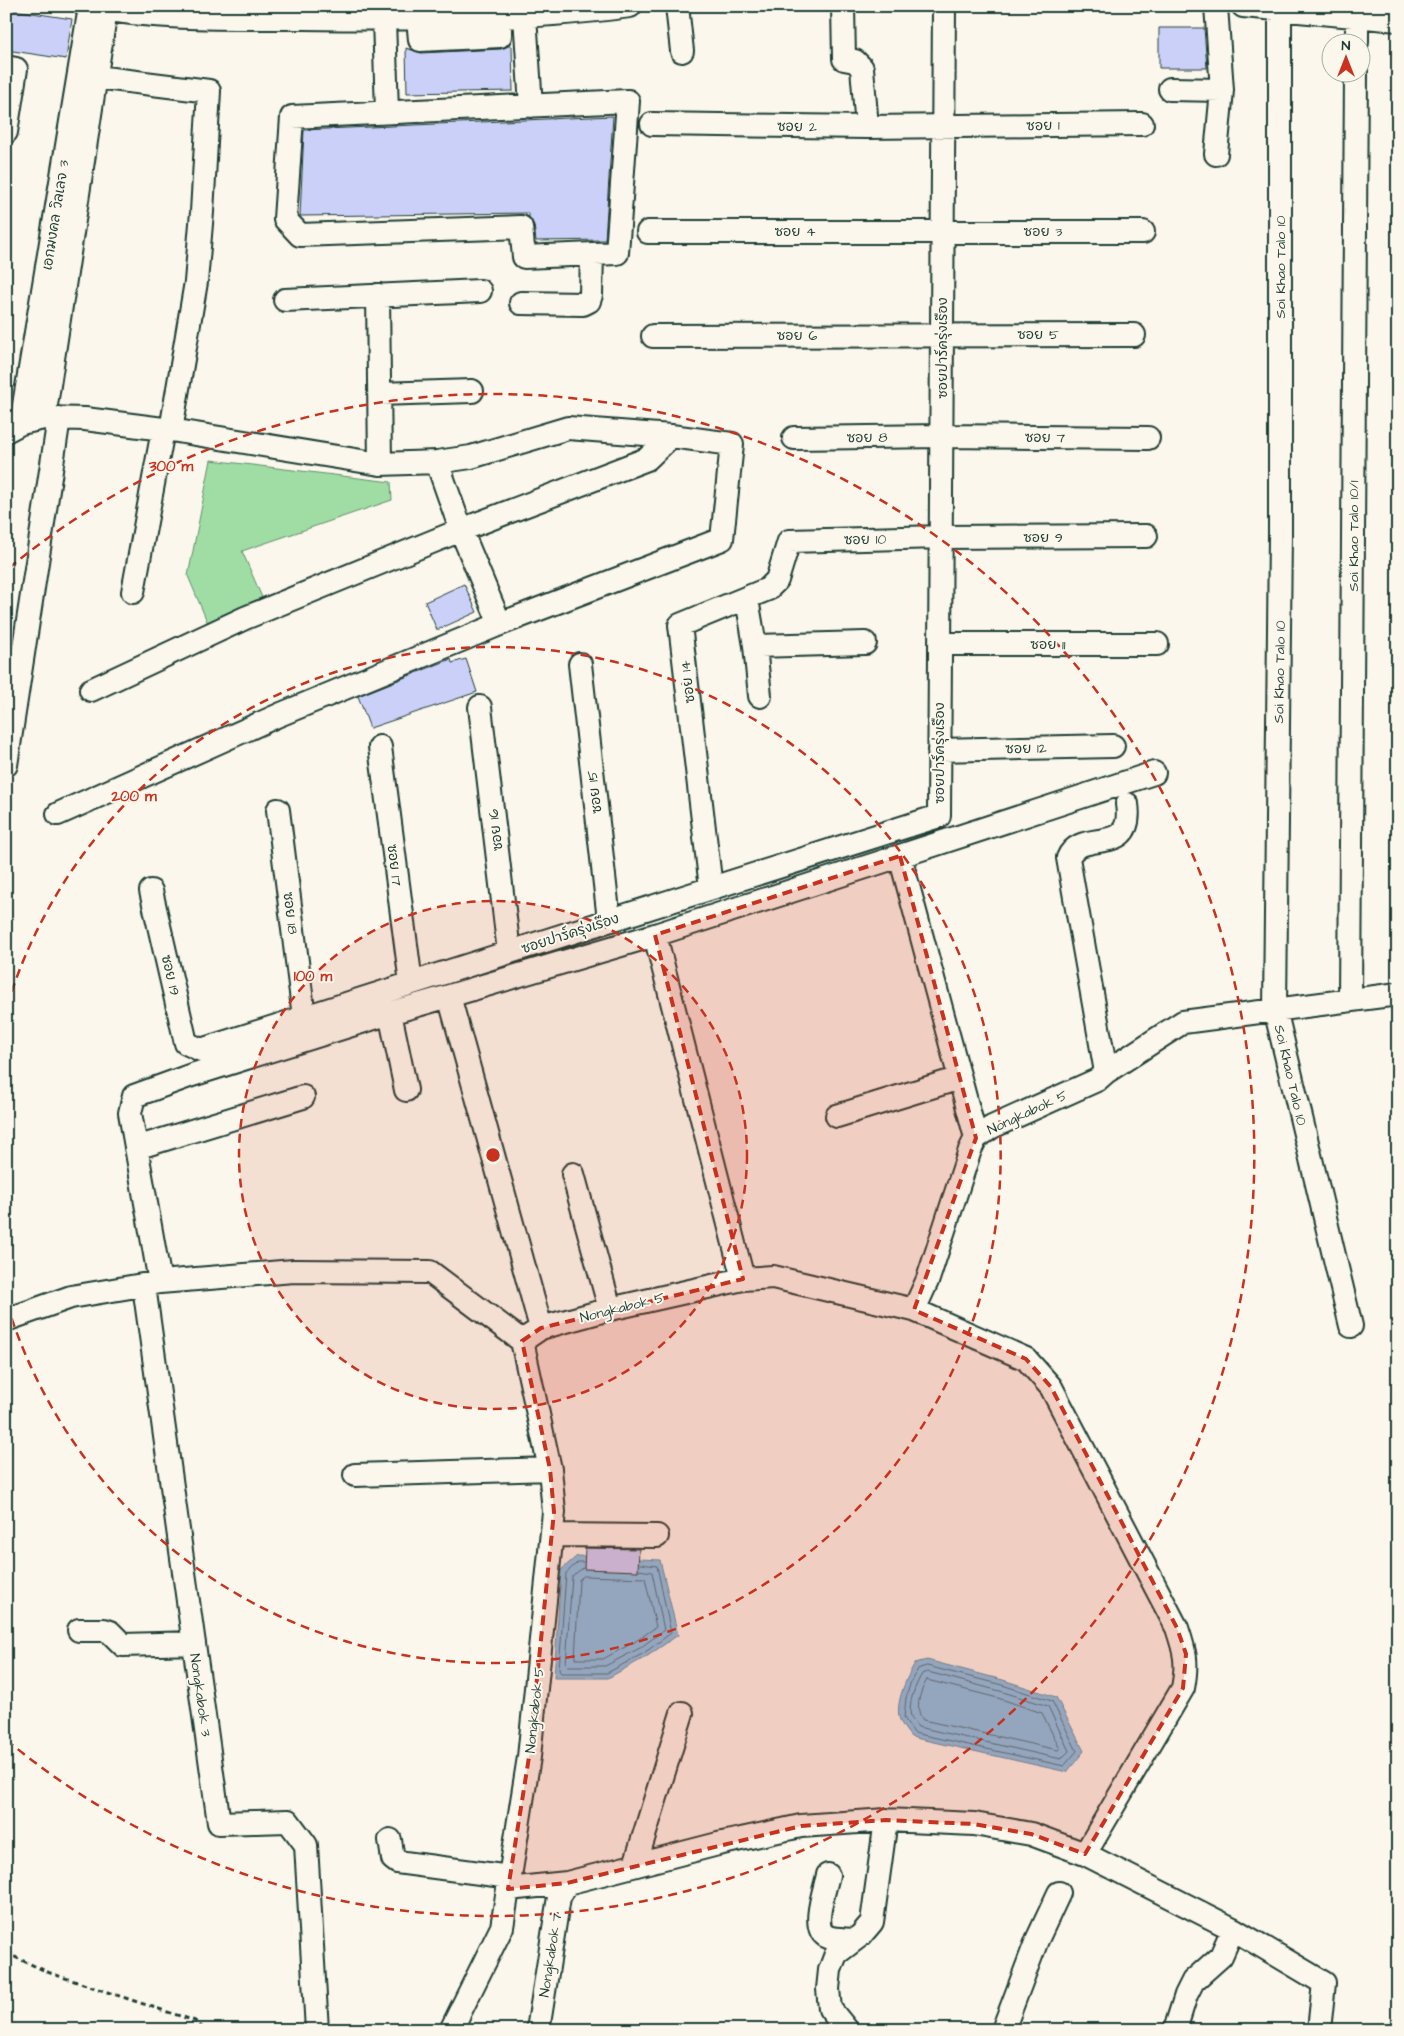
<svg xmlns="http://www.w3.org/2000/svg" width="1404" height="2036" font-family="'Architects Daughter','Playpen Sans Thai',sans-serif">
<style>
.green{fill:#a0dda5;stroke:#608d6c}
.water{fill:#87c3e7;stroke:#5d8d9f}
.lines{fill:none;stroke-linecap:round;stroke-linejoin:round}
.shore{stroke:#49737c;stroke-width:1}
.building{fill:#cbd0f9;stroke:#1f3d34}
.minor-casing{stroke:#1f3d34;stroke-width:26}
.path{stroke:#1f3d34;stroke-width:3;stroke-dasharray:5 4;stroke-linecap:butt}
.minor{stroke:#fbf7ec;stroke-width:22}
.marked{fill:#c8321e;fill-opacity:0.2;stroke:#c8321e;stroke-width:4;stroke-dasharray:10 6;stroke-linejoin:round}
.ring{fill:none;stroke:#c8321e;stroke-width:2.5;stroke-dasharray:9 6}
.labels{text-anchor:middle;stroke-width:4;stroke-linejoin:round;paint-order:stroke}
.street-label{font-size:14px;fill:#1f3d34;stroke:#fbf7ec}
.centre{fill:#c8321e;stroke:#fbf7ec;stroke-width:2.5}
.ring-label{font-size:15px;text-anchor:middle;font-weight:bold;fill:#c8321e;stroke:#fbf7ec;stroke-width:4;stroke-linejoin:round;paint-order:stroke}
</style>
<rect width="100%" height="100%" fill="#fbf7ec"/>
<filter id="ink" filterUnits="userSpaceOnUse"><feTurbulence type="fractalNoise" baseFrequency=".02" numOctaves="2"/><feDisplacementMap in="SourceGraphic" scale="10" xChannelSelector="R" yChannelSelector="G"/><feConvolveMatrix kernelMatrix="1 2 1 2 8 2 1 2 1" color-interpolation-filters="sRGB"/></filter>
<g filter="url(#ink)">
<path class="green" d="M211 460 391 482 392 500 242 551 264 602 209 626 188 576Z"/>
<path class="water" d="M577 1556 660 1560 678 1635 646 1657 608 1678H554L561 1570Z
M927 1660 1003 1680 1056 1697 1084 1751 1067 1772 911 1737C907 1732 902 1726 900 1720 894 1705 907 1676 915 1663Z"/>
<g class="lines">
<path class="shore" d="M583 1562H578L566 1573 559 1670 561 1673H607L644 1653 671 1633 657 1566 640 1564
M583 1568 572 1576 566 1664 568 1666H605L640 1648 664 1630 652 1572 639 1570
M584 1576 645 1578 656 1627 636 1641 603 1659H575L579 1580Z
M927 1666 1002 1685 1052 1701 1077 1751 1064 1766 914 1733 904 1718 906 1698 911 1681 918 1669Z
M928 1672 1000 1691 1048 1706 1069 1751 1061 1759 918 1727C916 1724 912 1720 911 1717 907 1704 916 1684 922 1674Z
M927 1680 998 1698 1042 1713 1060 1749 1058 1750 923 1720C914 1709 920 1691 927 1680Z"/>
</g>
<path class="building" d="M6 9 72 19 66 59 6 50Z
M1159 28H1204L1207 68H1159Z
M508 46H512L513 91 407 93 406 48 421 53 501 49Z
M613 116 605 240 536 241 534 225 529 217 528 213 300 216 304 130Z
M464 584 477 612 437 630 425 602Z
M451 659 452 663 466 659 477 692 370 728 358 696Z
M585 1548 639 1549 638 1571 584 1569Z"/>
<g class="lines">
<defs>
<path id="minor" d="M85 6C156 20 231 18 304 18 412 19 523 21 630 6
M677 6 682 51
M843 6 844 59 855 61 862 68 867 127
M1243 6 1398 20
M1280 10V535L1275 1009 1351 1326
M525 16 531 106
M418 18 420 40 500 36V16
M384 19 387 112
M1357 42V17
M6 67 16 69 6 132
M96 77 209 91 202 212 196 282 171 430
M1170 89 1222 90
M628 101 617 253 524 257 521 227 300 235 285 219 292 117Z
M652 124 867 127 1142 124
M1216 154 1222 90 1216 6
M648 232H1143
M378 295 380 464
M285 300 480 291
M521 303 583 304 589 301 591 295 592 254
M653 336 1134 335
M379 394 472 391
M44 418 106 9
M21 423 90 7
M6 431 21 423 44 418 85 419 171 430 380 464 437 462 471 457 568 428 671 436 732 444 722 539 500 624 279 715 58 814
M794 438 941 436 1148 438
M437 462 461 530 500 624
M133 592 163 430
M747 599 755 646 760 696
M940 644H1157
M755 646 865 643
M580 664 609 920
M91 690 245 618 461 530 647 459 671 436
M480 707 509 952
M380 747 411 983
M939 750 1113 746
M6 765 59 418
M278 810 304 1017
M711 888 680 625 768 589 777 580 789 541 940 537 1146 536
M151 891 186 1043 201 1050 939 816 944 6
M655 935 743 1279
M449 996 655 935 900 856
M1350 1000 1356 72
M390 1013 449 996 541 1328
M1106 1072 1068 858C1080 827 1135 859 1127 804
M837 1116 960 1078
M976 1138 900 856 1154 773
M136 1148 303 1097
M573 1174 610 1309
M160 1282 130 1113 134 1096 192 1075 390 1013 406 1090
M144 1286 219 1823 288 1821 306 1845 317 2030
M914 1310 1026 1359 1051 1387 1177 1628C1185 1652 1188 1662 1183 1688L1085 1854
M6 1320 71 1297 160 1282 294 1271 430 1272 522 1341
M522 1341 541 1328 610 1309 743 1279 773 1277 914 1310 928 1279 970 1150 976 1138 992 1127 1097 1080 1106 1072 1183 1022 1398 994
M355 1475 550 1469
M552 1535 657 1536
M79 1630H104L110 1632 123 1645 194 1643
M390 1840 393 1859 397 1862 510 1877
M635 1865 682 1713
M828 1875C825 1889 811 1927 826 1936 833 1940 846 1939 854 1940
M508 1889 567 1883 718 1844 801 1826 886 1820 974 1824 1031 1834 1085 1854 1233 1929 1324 1983 1319 2030
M451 2030 502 1927 529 1757 554 1512 550 1469 522 1341
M538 2030 559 1897 567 1883
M847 2030 830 2009 828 1989 830 1970 836 1954 861 1935 872 1922 886 1820
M1003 2030 1037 1940 1059 1893
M1175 2030 1186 1995 1193 1981 1221 1956 1233 1929"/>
</defs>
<use href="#minor" class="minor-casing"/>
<path class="path" d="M6 1953 50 1973 195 2021 205 2030"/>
<use href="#minor" class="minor"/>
</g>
</g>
<path class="marked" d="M900 856 976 1138 914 1310 1026 1359 1051 1387 1177 1628 1186 1654 1183 1688 1085 1854 1031 1834 974 1824 886 1820 801 1826 567 1883 508 1889 529 1757 554 1512 550 1469 522 1341 541 1328 743 1279 655 935Z"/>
<circle cx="493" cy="1155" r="254" fill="#c8321e" fill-opacity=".12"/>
<g class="ring">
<circle cx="493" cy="1155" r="254"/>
<path d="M7 1006A508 508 0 1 1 7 1304"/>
<path d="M9 568A761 761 0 1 1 9 1742"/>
</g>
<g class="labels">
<g class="street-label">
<text transform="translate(1043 125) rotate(-1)" y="5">ซอย 1</text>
<text transform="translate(797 126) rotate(1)" y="5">ซอย 2</text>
<text transform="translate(55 215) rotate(-81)" y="5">เอกมงคล วิลเลจ 3</text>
<text x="795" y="236">ซอย 4</text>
<text x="1043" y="236">ซอย 3</text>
<text transform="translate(1280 267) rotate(-90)" y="5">Soi Khao Talo 10</text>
<text x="1038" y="339">ซอย 5</text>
<text x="797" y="340">ซอย 6</text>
<text transform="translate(942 348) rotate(-90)" y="5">ซอยปาร์ครุ่งเรือง</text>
<text transform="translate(867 437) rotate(-1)" y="5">ซอย 8</text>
<text transform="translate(1045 437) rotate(1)" y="5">ซอย 7</text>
<text transform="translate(1353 536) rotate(-90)" y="5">Soi Khao Talo 10/1</text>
<text x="1043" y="542">ซอย 9</text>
<text transform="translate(865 539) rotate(-1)" y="5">ซอย 10</text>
<text x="1048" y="649">ซอย 11</text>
<text transform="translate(1279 672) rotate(-89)" y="5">Soi Khao Talo 10</text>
<text transform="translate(687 682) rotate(-97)" y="5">ซอย 14</text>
<text transform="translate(1026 748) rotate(-1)" y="5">ซอย 12</text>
<text transform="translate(939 753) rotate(-90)" y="5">ซอยปาร์ครุ่งเรือง</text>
<text transform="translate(594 792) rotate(-97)" y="5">ซอย 15</text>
<text transform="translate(495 830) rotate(-97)" y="5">ซอย 16</text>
<text transform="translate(395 865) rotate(83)" y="5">ซอย 17</text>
<text transform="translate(291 913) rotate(83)" y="5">ซอย 18</text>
<text transform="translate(570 933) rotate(-18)" y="5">ซอยปาร์ครุ่งเรือง</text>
<text transform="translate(171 975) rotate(77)" y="5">ซอย 19</text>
<text transform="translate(1291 1075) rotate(77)" y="5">Soi Khao Talo 10</text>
<text transform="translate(1027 1112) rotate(-25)" y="5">Nongkabok 5</text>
<text transform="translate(622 1307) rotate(-14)" y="5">Nongkabok 5</text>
<text transform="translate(201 1695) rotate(82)" y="5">Nongkabok 3</text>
<text transform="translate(534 1710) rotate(-84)" y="5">Nongkabok 5</text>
<text transform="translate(550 1955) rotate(-81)" y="5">Nongkabok 7</text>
</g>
</g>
<circle cx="493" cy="1155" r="8" class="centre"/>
<g class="ring-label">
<text x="171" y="471">300 m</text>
<text x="134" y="801">200 m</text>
<text x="313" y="981">100 m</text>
</g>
<rect width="1404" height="2036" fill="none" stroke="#fbf7ec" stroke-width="25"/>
<rect x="12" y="12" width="1379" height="2011" fill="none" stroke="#1f3d34" stroke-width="2" filter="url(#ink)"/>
<g transform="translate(1346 58)"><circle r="24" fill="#fbf7ec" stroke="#a3ada2"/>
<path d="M0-4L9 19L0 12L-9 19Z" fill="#c8321e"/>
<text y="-8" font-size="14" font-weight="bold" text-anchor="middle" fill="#1f3d34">N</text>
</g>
</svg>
